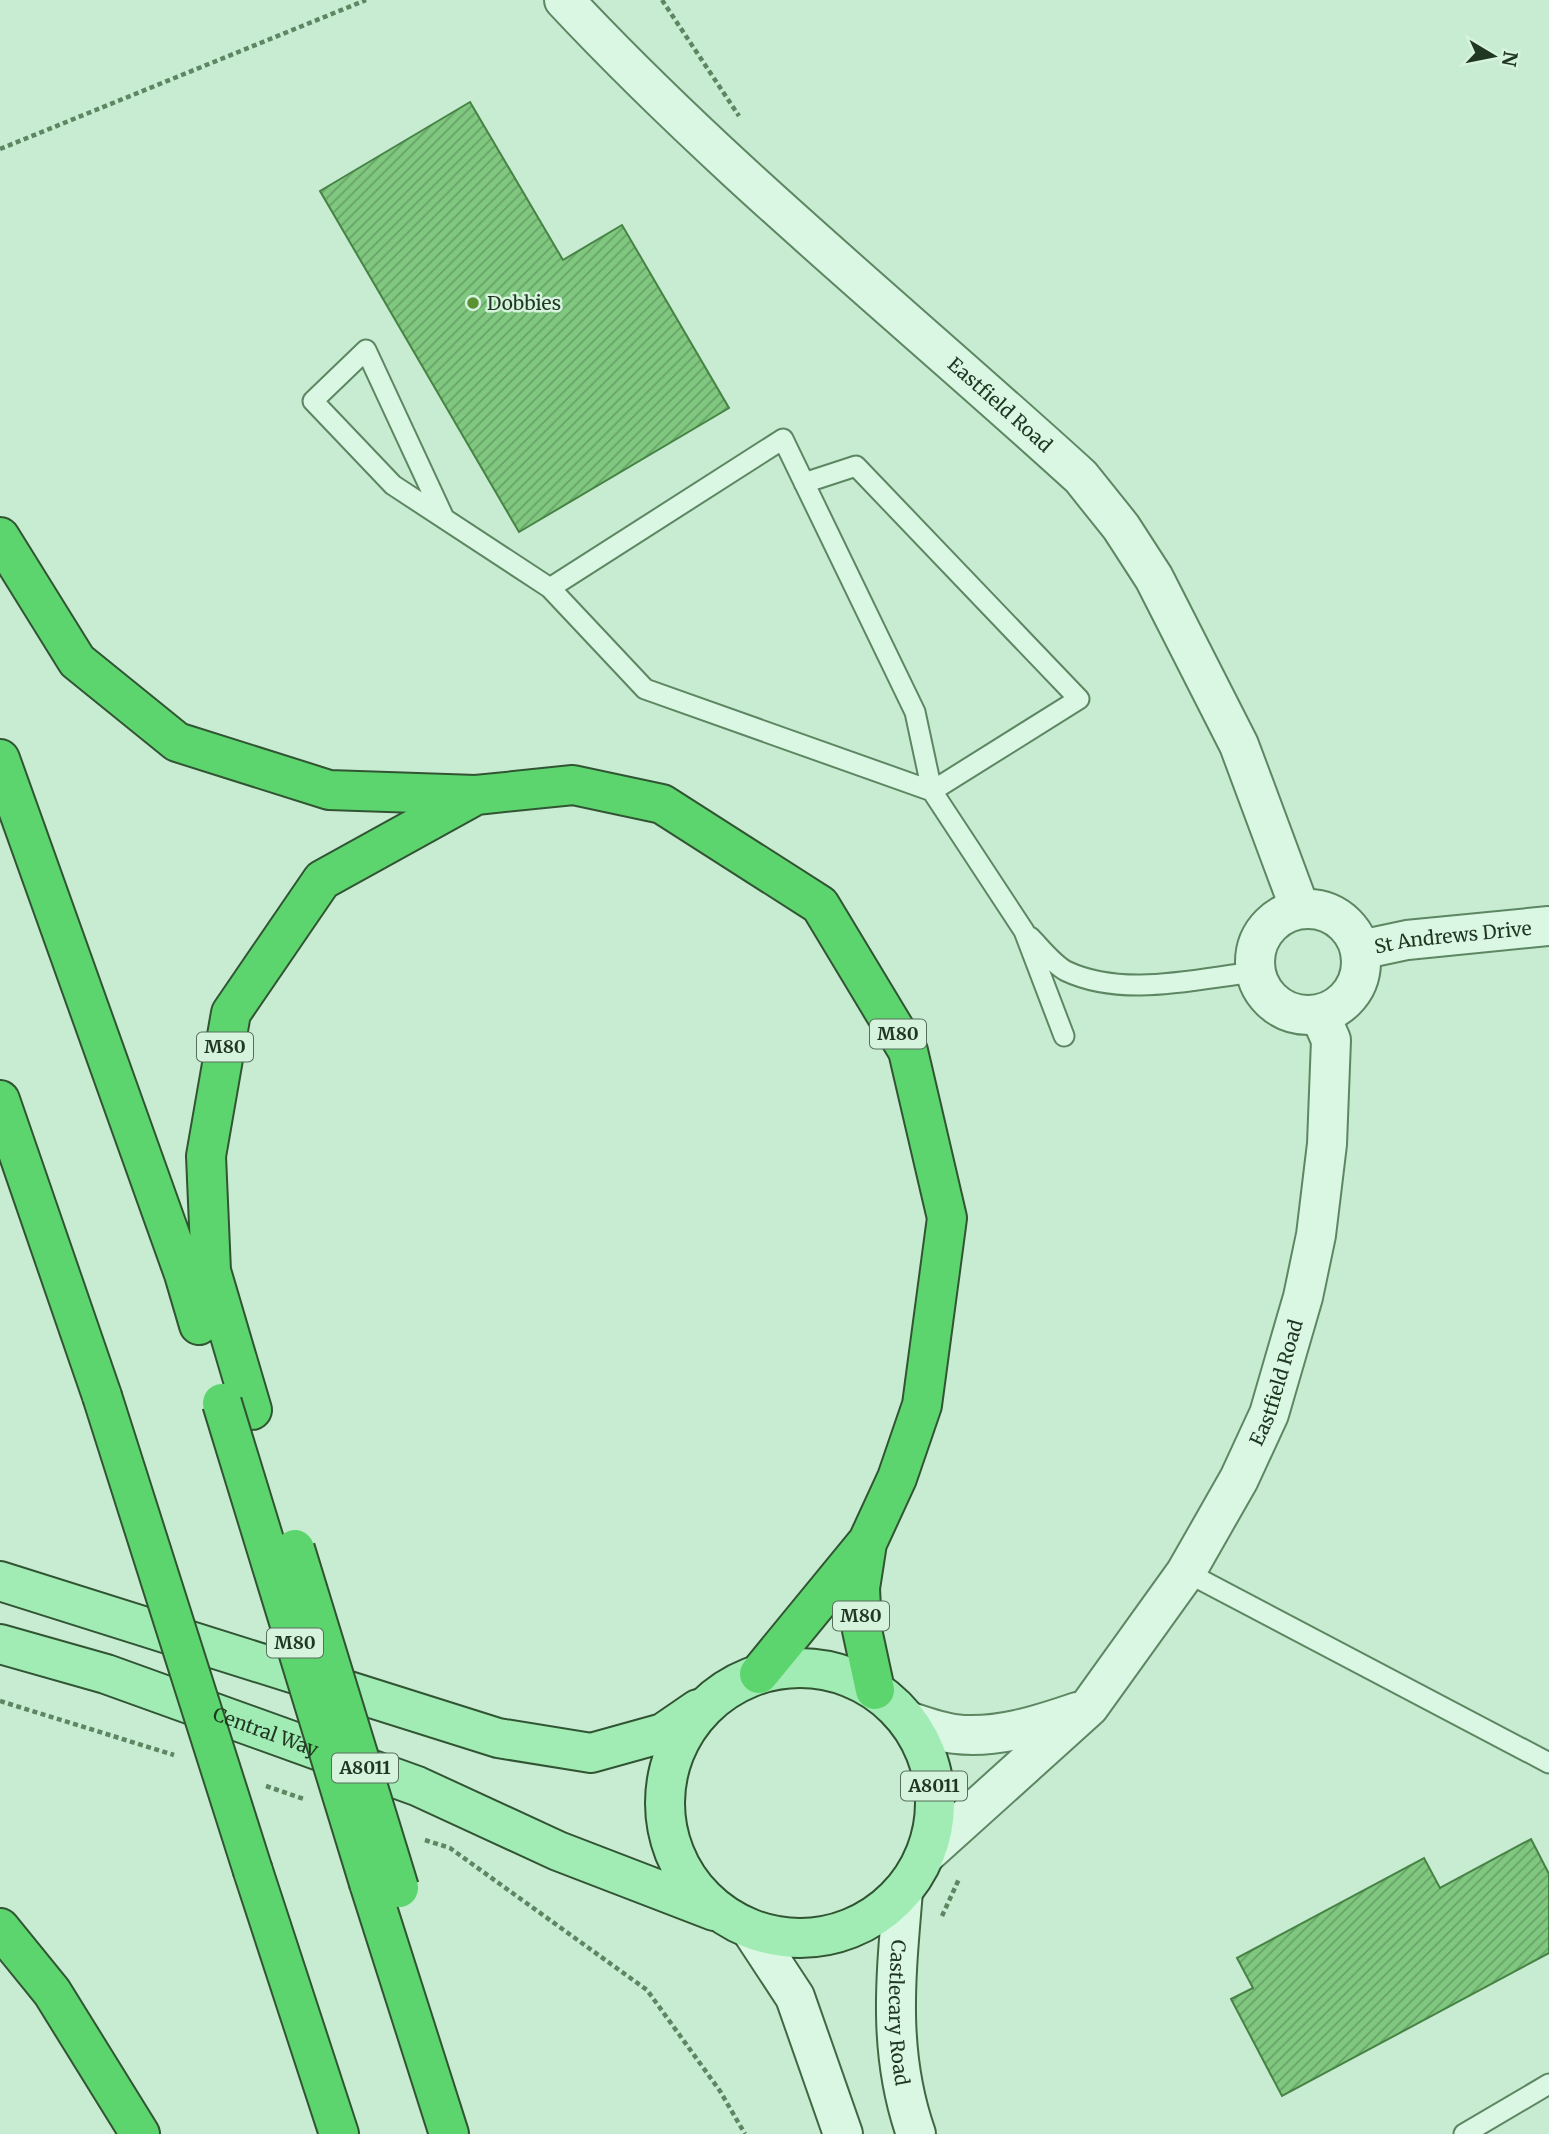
<svg xmlns="http://www.w3.org/2000/svg" width="1549" height="2134" font-family="Merriweather,serif">
<style>
.building{fill:url(#building-hatch);stroke:#468345;stroke-width:2}
.lines{fill:none;stroke-linecap:round;stroke-linejoin:round}
.service-casing{stroke:#5d8662;stroke-width:23}
.minor-casing{stroke:#5d8662;stroke-width:42}
.tertiary-casing{stroke:#5d8662;stroke-width:42}
.secondary-casing{stroke:#406843;stroke-width:42}
.primary-casing{stroke:#315433;stroke-width:42}
.motorway-casing{stroke:#315433;stroke-width:42}
.path{stroke:#5d8662;stroke-width:4.5;stroke-dasharray:5 3.5;stroke-linecap:butt}
.service{stroke:#d9f7e2;stroke-width:19}
.minor{stroke:#d9f7e2;stroke-width:38}
.tertiary{stroke:#d9f7e2;stroke-width:38}
.secondary{stroke:#d9f7e2;stroke-width:38}
.primary{stroke:#a1ecb5;stroke-width:38}
.motorway{stroke:#5dd56e;stroke-width:38}
.motorway-bridge-casing{stroke:#315433;stroke-width:42;stroke-linecap:butt}
.motorway-bridge{stroke:#5dd56e;stroke-width:38}
.poi-dot{fill:#5a9131;stroke:#d6f3de;stroke-width:2.5}
.labels{text-anchor:middle;stroke-width:5;stroke-linejoin:round;paint-order:stroke}
.shield{fill:#d6f3de;stroke:#576f5a;stroke-width:2}
.shield-label{font-size:18px;font-weight:bold;fill:#203721}
.poi-label{font-size:19px;fill:#203721;stroke:#d6f3de;text-anchor:start}
.street-label{font-size:19px;fill:#203721;stroke:#d6f3de}
</style>
<defs>
<pattern id="building-hatch" width="6" height="6" patternUnits="userSpaceOnUse" patternTransform="scale(1.75)"><rect width="6" height="6" fill="#80c77f"/><path d="M-1 1l2-2M0 6l6-6M5 7l2-2" fill="none" stroke="#68a268"/></pattern>
</defs>
<rect width="100%" height="100%" fill="#c7ecd1"/>
<path class="building" d="M470 102 563 260 622 225 729 408 519 532 320 191Z
M1531 1839 1549 1874V1953L1282 2096 1231 1999 1253 1988 1237 1958 1424 1858 1440 1888Z"/>
<g class="lines">
<defs>
<path id="service" d="M804 483 856 466 1079 699 932 791 645 689 550 588 783 439 915 712 932 791 1024 931 1064 1036
M444 518 366 350 313 401 393 485 550 588
M1030 937C1040 947 1053 964 1066 971 1123 998 1195 979 1255 972
M1186 1572 1549 1763
M1464 2134 1549 2084"/>
<g id="minor">
<path id="s1" d="M1360 950 1407 940 1549 926"/>
</g>
<g id="tertiary">
<path id="s2" d="M564 0C724 171 908 319 1081 477L1121 527 1154 578 1239 745 1300 909"/>
<circle cx="1308" cy="962" r="53"/>
<path d="M908 1721C923 1726 939 1732 955 1734 996 1739 1039 1725 1077 1712"/>
<path id="s3" d="M925 1855 1089 1707 1186 1572 1239 1479 1269 1414 1303 1297 1316 1235 1327 1144 1331 1040 1320 1015"/>
</g>
<g id="secondary">
<path id="s4" d="M903 1891C896 1976 887 2051 916 2134"/>
<path d="M751 1930 795 1997 843 2134"/>
</g>
<g id="primary">
<path d="M0 1581 498 1738 591 1753 663 1733 698 1709"/>
<path id="s5" d="M0 1644 106 1674 417 1786 558 1851 714 1911"/>
<circle cx="800" cy="1803" r="135"/>
</g>
<path id="motorway" d="M0 537 77 661 177 742 329 790 476 795 573 785 662 804 820 905 908 1051 947 1218 922 1405 897 1478 868 1541 759 1674
M0 759 184 1274 199 1325
M0 1100 102 1396
M252 1410 211 1271 206 1156 231 1013 322 880 474 796
M867 1543 860 1588 862 1630 875 1690
M253 1871 339 2134
M369 1883 449 2134
M0 1928 52 1992 140 2134"/>
</defs>
<use href="#service" class="service-casing"/>
<use href="#minor" class="minor-casing"/>
<use href="#tertiary" class="tertiary-casing"/>
<use href="#secondary" class="secondary-casing"/>
<use href="#primary" class="primary-casing"/>
<use href="#motorway" class="motorway-casing"/>
<path class="path" d="M662 0 739 116
M0 149 366 0
M0 1701 174 1755
M266 1786 304 1799
M425 1840 450 1848 647 1990 720 2091 745 2134
M942 1916 959 1879"/>
<use href="#service" class="service"/>
<use href="#minor" class="minor"/>
<use href="#tertiary" class="tertiary"/>
<use href="#secondary" class="secondary"/>
<use href="#primary" class="primary"/>
<use href="#motorway" class="motorway"/>
<defs>
<path id="motorway-bridge" d="M102 1396 253 1871
M222 1403 369 1883
M295 1549 399 1888"/>
</defs>
<use href="#motorway-bridge" class="motorway-bridge-casing"/>
<use href="#motorway-bridge" class="motorway-bridge"/>
</g>
<circle class="poi-dot" cx="473" cy="303" r="7"/>
<g class="labels">
<g class="shield">
<rect x="870" y="1019.5" width="56" height="29" rx="5"/>
<rect x="197" y="1032.5" width="56" height="29" rx="5"/>
<rect x="833" y="1601.5" width="56" height="29" rx="5"/>
<rect x="267" y="1628.5" width="56" height="29" rx="5"/>
<rect x="332" y="1753.5" width="66" height="29" rx="5"/>
<rect x="901" y="1771.5" width="66" height="29" rx="5"/>
</g>
<g class="shield-label">
<text x="898" y="1040">M80</text>
<text x="225" y="1053">M80</text>
<text x="861" y="1622">M80</text>
<text x="295" y="1649">M80</text>
<text x="365" y="1774">A8011</text>
<text x="934" y="1792">A8011</text>
</g>
<g class="poi-label">
<text x="487" y="310">Dobbies</text>
</g>
<g class="street-label">
<text dy="7" stroke="none"><textPath href="#s2" startOffset="595">Eastfield Road</textPath></text>
<text dy="7" stroke="none"><textPath href="#s1" startOffset="94">St Andrews Drive</textPath></text>
<text dy="7" stroke="none"><textPath href="#s3" startOffset="598">Eastfield Road</textPath></text>
<text dy="7" stroke="none"><textPath href="#s5" startOffset="280">Central Way</textPath></text>
<text dy="7" stroke="none"><textPath href="#s4" startOffset="122">Castlecary Road</textPath></text>
</g>
</g>
<g transform="translate(1493 56) rotate(100)" stroke="#d6f3de" stroke-width="5" paint-order="stroke">
<path d="M0-5L12 26L0 18L-12 26Z" fill="#203721"/>
<text y="-10" font-size="19" font-weight="bold" text-anchor="middle" fill="#203721">N</text>
</g>
</svg>
